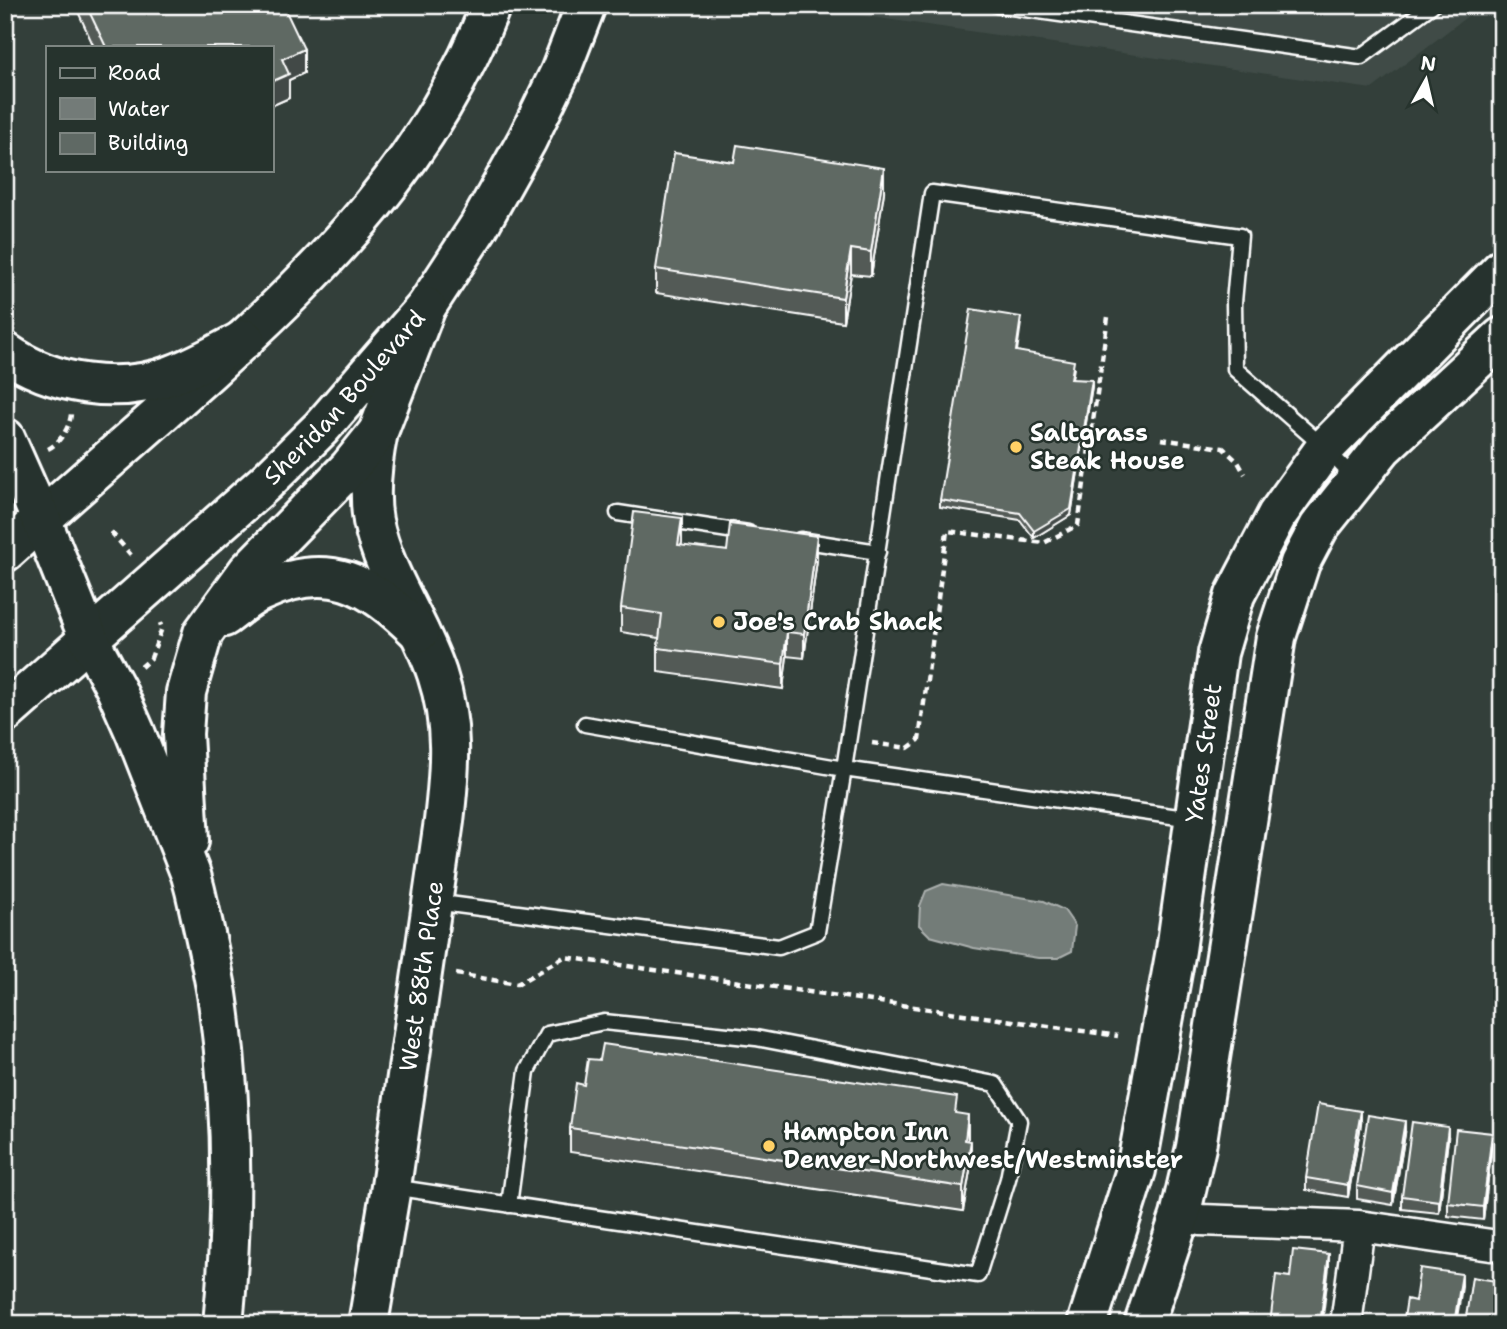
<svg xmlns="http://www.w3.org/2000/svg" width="1507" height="1329" font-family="'Shantell Sans',sans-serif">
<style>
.built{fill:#404c47}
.water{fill:#737b78;stroke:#abb0ae;stroke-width:2}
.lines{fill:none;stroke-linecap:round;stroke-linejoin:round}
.lane-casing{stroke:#fff;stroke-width:19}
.street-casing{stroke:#fff;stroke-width:35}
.secondary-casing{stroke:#fff;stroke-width:44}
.primary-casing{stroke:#fff;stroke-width:44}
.highway-casing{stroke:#fff;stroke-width:44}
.path{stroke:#fff;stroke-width:4.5;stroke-dasharray:7 5;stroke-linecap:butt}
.lane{stroke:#26332d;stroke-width:14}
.street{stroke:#26332d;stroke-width:30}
.secondary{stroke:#26332d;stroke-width:38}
.primary{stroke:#26332d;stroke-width:38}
.highway{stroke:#26332d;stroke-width:38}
.wall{fill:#525a56;stroke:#fff;stroke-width:2}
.shaded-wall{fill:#424a46;stroke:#fff;stroke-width:2}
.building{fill:#5f6964;stroke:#fff;stroke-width:2}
.poi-dot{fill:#ffd166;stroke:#26332d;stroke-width:2.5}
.labels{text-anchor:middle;stroke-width:5;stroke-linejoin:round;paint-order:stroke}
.street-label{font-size:24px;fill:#fff;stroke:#26332d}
.poi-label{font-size:24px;font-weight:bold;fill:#fff;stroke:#26332d;text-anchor:start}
</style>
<rect width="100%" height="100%" fill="#333f3a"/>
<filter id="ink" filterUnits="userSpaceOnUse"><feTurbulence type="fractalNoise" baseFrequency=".0143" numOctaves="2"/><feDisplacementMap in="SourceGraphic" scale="14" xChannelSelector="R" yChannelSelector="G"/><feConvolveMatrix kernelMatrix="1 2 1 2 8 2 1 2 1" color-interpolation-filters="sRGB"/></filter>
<g filter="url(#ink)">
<path class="built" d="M789 5H1482L1372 89Z"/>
<path class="water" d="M943 884 1044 901 1064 910 1075 926 1072 951 1058 958H1038L974 948 930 936 919 925 920 906 926 891Z"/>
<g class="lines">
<defs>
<path id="lane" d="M997 5 1361 57 1432 5
M618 513 748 533
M800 540 878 552
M585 724 844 769 1192 819
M434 902 779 947 817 932 844 769 932 193 1240 236 1234 302 1235 369 1325 448 1355 479
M392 1187 978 1275 1008 1179 1019 1121 995 1084 756 1038 604 1022 547 1034 527 1071 509 1205"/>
<path id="street" d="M1180 1216 1201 1220 1359 1226 1491 1245
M1346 1324 1359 1226"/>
<g id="secondary">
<path id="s1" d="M368 1324 391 1187 444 821C450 769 454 725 437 674 420 622 384 576 373 521 368 492 372 461 378 432"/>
<path id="s2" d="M1087 1324 1136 1170 1176 950 1218 653 1235 595 1277 515 1325 448 1502 269"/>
<path d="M1144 1324 1180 1216 1196 1147 1276 637 1300 563 1319 527 1383 447 1502 337"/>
</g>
<g id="primary">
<path d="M5 552C72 491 141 432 208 372 328 263 431 160 491 5"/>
<path id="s3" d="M5 713 265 483 321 428 426 307 479 226 527 140 560 72 586 5"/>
</g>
<path id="highway" d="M5 352C52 385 118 395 172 375 197 366 221 352 245 339
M5 438 41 519 89 639 116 689 135 732 191 875 195 890C203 925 211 959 217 994 233 1103 234 1215 223 1324
M224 617C235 609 247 598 260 592 329 559 369 583 419 632
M189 841 183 734 186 692 203 633 248 571 349 468 378 432 426 307"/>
</defs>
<use href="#lane" class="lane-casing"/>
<use href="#street" class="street-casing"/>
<use href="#secondary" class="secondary-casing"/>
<use href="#primary" class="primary-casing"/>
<use href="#highway" class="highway-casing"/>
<path class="path" d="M1093 430 1124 435
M1161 439 1223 448 1238 462 1245 474
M48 449C59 444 70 427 71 414
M111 532 131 555
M141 667 151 658 162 628 160 623
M872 743 908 748 919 740 947 531 1044 543 1078 525 1108 317
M456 974 517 984 564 957 1118 1036"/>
<use href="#lane" class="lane"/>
<use href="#street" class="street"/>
<use href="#secondary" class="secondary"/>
<use href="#primary" class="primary"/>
<use href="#highway" class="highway"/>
</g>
<path class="wall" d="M75 5H283L304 73 289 80V98L271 106V47H94Z
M884 192 871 276 851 274 843 322 656 293V269Z
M1021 323 1017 351 1074 368 1072 379 1092 386 1071 515 1034 538 1020 520 940 507V500Z
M682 542 681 546 727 551 817 560 804 658 787 656 783 689 658 672V648L659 638 621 632V608Z
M957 1114 968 1141 971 1165 963 1211 570 1152V1128Z
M1361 1124 1348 1197 1306 1190V1178Z
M1405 1134 1393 1205 1357 1199V1186Z
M1448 1139 1439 1213 1402 1209V1196Z
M1492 1146 1483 1220 1448 1216V1203Z
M1502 1147V1224L1494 1223V1210Z"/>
<path class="shaded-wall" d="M304 49V73L289 80V98L271 106V82L282 59Z
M884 168V192L871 276V252Z
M851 249V274L843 322V298Z
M1092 380V386L1071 515 1034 538V531Z
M682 518V542L678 569V545Z
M817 536V560L804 658V634Z
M787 632V656L783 689V664Z
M1361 1111V1124L1348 1197V1185Z
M968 1115V1139L965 1164V1140Z
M1405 1121V1134L1393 1205V1193Z
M1448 1127V1139L1439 1213V1201Z
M1492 1133V1146L1483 1220V1207Z
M971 1141V1165L963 1211V1187Z
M1329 1254V1267L1322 1324H1320Z
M1462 1274V1287L1456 1324H1454Z"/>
<path class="building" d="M86 5H283L304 49 282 59 289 74 271 82V47H106Z
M737 145 884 168 871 252 851 249 843 298 656 269 674 153 734 162Z
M971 309 1021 317 1016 351 1074 361 1071 379 1092 380 1071 509 1034 531 1020 513 940 500Z
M634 512 682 518 678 545 727 551 730 524 817 536 804 634 787 632 783 664 658 648 662 614 621 608Z
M603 1044 957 1097 955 1113 968 1115 965 1140 971 1141 963 1187 570 1128 576 1083 584 1085 588 1059 600 1060Z
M1318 1104 1361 1111 1348 1185 1306 1178Z
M1368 1115 1405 1121 1393 1193 1357 1186Z
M1412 1122 1448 1127 1439 1201 1402 1196Z
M1456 1129 1492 1133 1483 1207 1448 1203Z
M1502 1147V1211L1494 1210Z
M1293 1250 1329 1254 1320 1324H1270L1276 1275 1290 1277Z
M1420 1268 1462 1274 1454 1324H1403L1407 1299 1415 1301Z
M1472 1277 1502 1282V1324H1465Z"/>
</g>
<g class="poi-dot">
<circle cx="1016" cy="447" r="7"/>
<circle cx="719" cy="622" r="7"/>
<circle cx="769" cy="1146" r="7"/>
</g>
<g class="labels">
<g class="street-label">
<text dy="8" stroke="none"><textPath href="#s3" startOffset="464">Sheridan Boulevard</textPath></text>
<text dy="8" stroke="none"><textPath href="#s2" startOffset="584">Yates Street</textPath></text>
<text dy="8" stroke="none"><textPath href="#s1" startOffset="352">West 88th Place</textPath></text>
</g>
<g class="poi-label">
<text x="1030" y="441">Saltgrass<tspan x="1030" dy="28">Steak House</tspan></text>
<text x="733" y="630">Joe's Crab Shack</text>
<text x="783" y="1140">Hampton Inn<tspan x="783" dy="28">Denver-Northwest/Westminster</tspan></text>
</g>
</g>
<rect width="1507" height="1329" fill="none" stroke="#26332d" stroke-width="28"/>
<rect x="14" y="14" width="1479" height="1301" fill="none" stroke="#fff" stroke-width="2.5" filter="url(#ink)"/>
<rect x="46" y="46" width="228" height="126" fill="#26332d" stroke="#7d8581" stroke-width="2"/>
<rect x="60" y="68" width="35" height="10" fill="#26332d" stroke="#7d8581" stroke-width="2"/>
<text x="108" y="80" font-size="21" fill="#ffffff">Road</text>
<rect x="60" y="98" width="35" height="21" fill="#737b78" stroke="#7d8581" stroke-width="2"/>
<text x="108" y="116" font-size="21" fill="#ffffff">Water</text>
<rect x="60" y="133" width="35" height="21" fill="#5f6964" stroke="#7d8581" stroke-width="2"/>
<text x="108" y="150" font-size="21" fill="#ffffff">Building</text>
<g transform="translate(1426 80) rotate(8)" stroke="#26332d" stroke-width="5" paint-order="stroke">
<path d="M0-5L12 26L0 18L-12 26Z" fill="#ffffff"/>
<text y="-10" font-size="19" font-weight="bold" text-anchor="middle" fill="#ffffff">N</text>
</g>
</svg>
